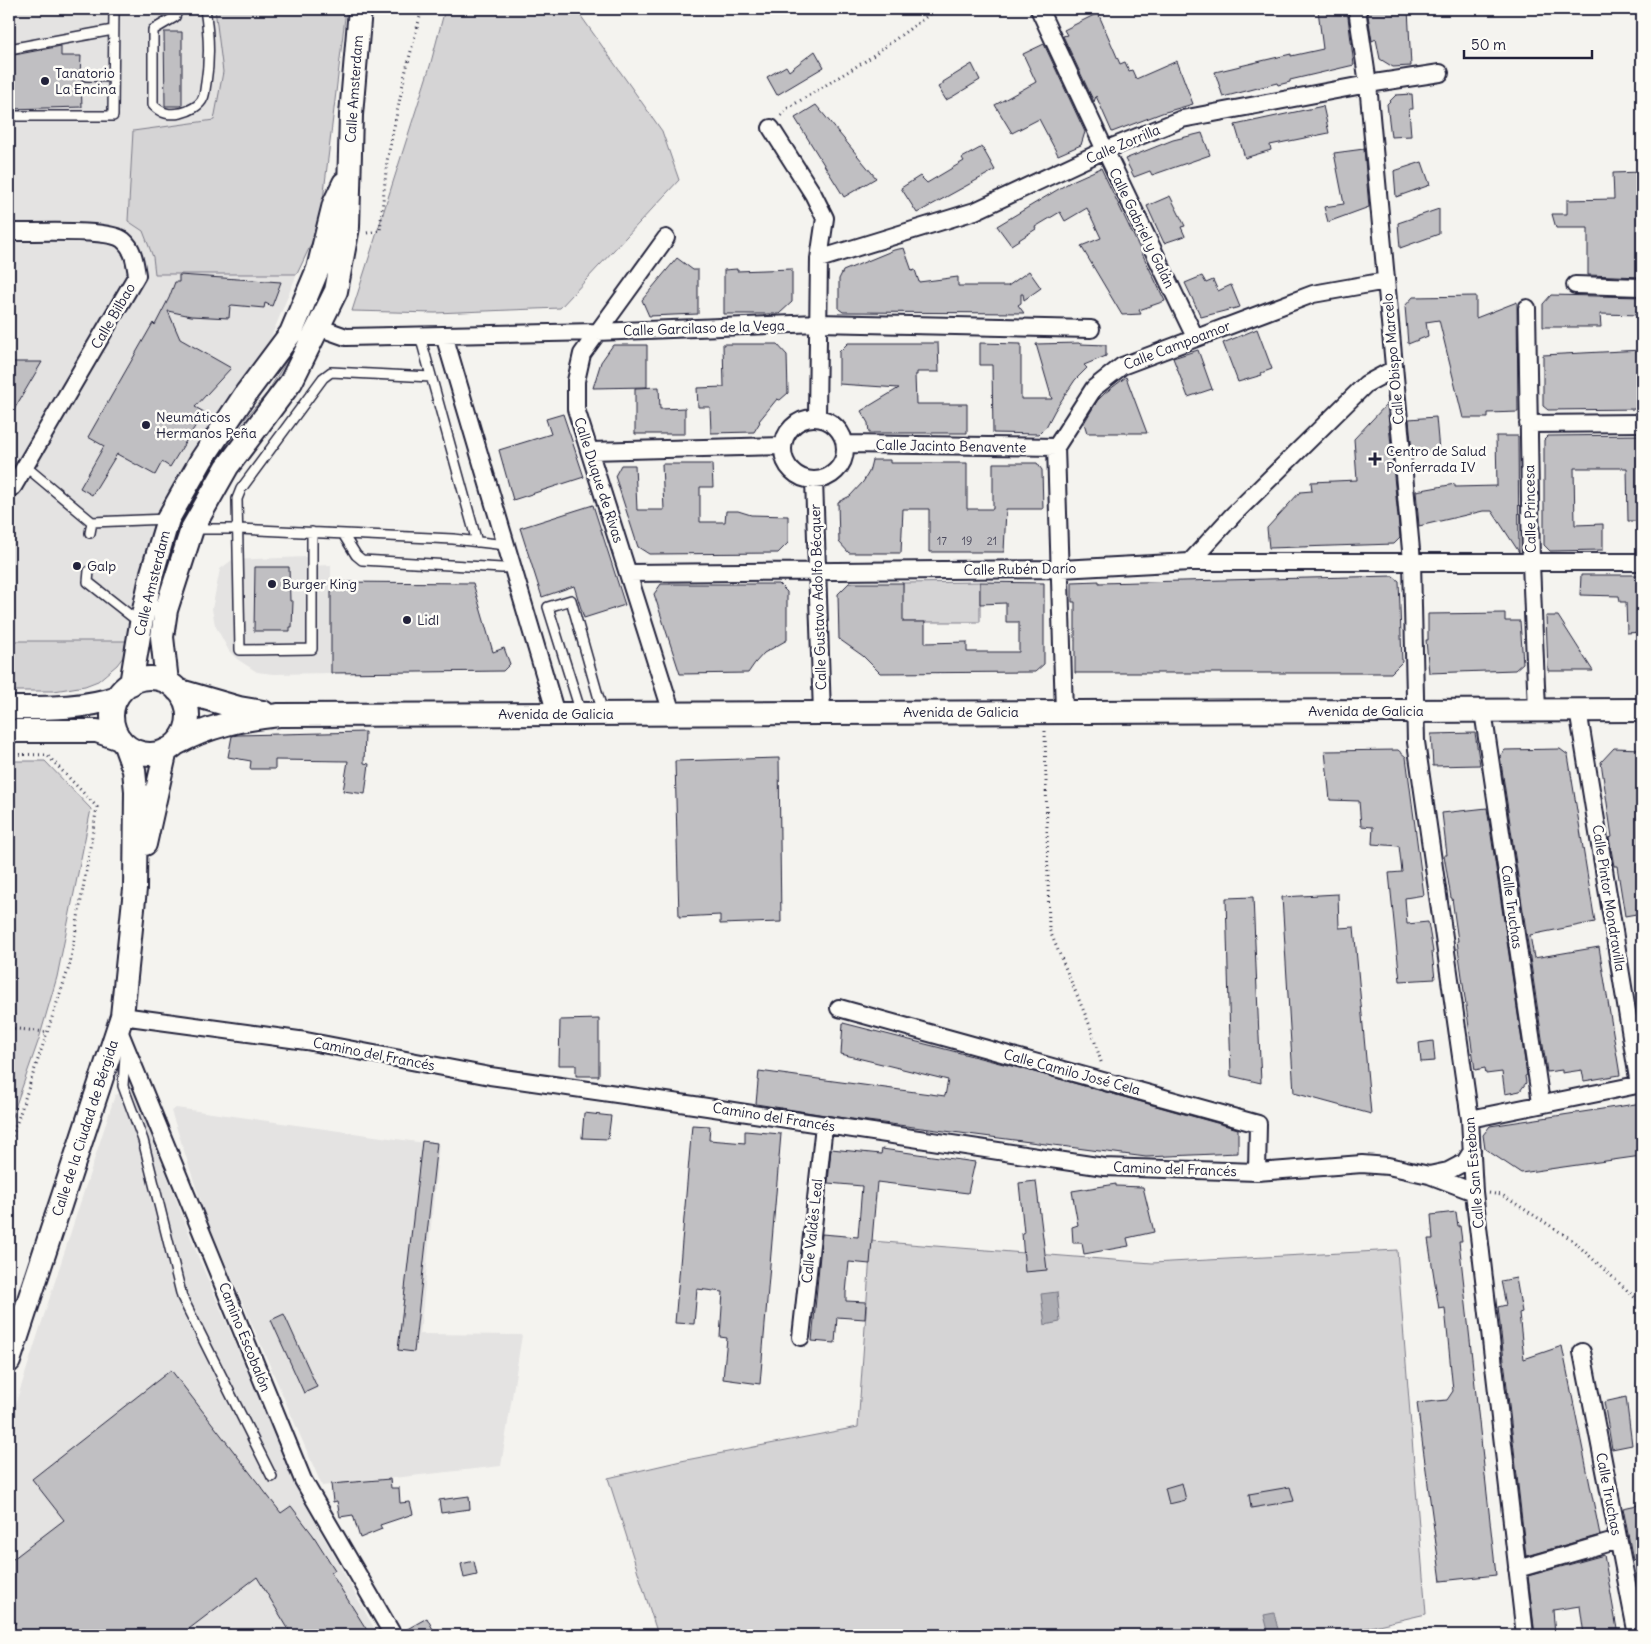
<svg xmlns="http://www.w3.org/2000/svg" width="1651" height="1644" font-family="Delius,sans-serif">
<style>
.built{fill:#e4e3e2}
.green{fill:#d5d4d5;stroke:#7c7b88}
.water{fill:#acacb2;stroke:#757582}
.building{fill:#c0bfc2;stroke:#22223b}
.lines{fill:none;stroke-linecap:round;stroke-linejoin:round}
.lane-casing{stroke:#22223b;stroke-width:12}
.street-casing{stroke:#22223b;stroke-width:20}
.secondary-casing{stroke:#22223b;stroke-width:26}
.path{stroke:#22223b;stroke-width:3;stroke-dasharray:1 4;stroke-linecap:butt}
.lane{stroke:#fdfcf7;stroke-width:9}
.street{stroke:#fdfcf7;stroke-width:16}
.secondary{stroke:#fdfcf7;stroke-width:22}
.poi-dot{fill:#22223b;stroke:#fdfcf7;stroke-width:2}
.labels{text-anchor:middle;stroke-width:5;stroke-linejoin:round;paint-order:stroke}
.number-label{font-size:11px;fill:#4a495d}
.poi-label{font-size:14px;fill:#22223b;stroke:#fdfcf7;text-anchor:start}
.street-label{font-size:14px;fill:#22223b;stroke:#fdfcf7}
</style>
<rect width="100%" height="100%" fill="#f4f3ef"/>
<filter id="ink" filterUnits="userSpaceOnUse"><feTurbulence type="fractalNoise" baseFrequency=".02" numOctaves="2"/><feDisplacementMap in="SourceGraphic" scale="10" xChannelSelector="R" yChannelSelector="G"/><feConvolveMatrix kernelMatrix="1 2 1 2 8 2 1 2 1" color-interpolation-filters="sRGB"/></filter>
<g filter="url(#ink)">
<path class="built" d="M9 9H340L322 224 297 274 267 347 249 376 184 463 126 641H9Z
M307 557V566L331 565V673L273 674 257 672 237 659 229 651 215 625 212 609 220 569 232 560Z
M134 1089 199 1259 303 1500 378 1635H9V1424L115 1095Z
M176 1108 439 1145 420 1334 522 1335 501 1466 322 1486 206 1218 171 1111Z"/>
<path class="green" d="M215 9H346L320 225 297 274H155L153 257 143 231 128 221 133 131 214 120 223 72Z
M445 9H576L662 131 679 180 560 308 435 313 352 311 430 66Z
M299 340 304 343 190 511 186 508 226 441 267 393Z
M980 582V622H902L903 583Z
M9 641H126L123 657 117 665 98 681 85 686 54 691H9Z
M9 761H45L91 809 57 977 39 1039 9 1125Z
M871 1241 1152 1263 1397 1250 1426 1614 1335 1635H658L608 1478 681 1461 858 1427Z"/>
<path class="water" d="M1057 1292 1060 1322 1045 1325 1041 1294Z
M1274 1613 1279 1633 1277 1635H1269L1264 1615Z"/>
<path class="building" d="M1327 9H1347L1354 65 1290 80V82L1278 85 1277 83 1223 97 1215 72 1291 54V56L1323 49 1318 10Z
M1367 9H1408L1411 66 1393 67 1380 59 1376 39 1372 41Z
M1098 13 1120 64 1125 62 1129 71 1132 70 1136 79 1177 61 1193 104 1162 113 1112 132 1096 96 1094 102 1063 36 1067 35 1064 30Z
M164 32H182V106H165Z
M1044 44 1085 132 1081 145 1058 155 1039 119 1012 133 995 105 1036 82 1023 54Z
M61 46V56H81L80 76 81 80 82 107 9 109V56Z
M815 51 824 67 777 95 767 77 786 66 789 71Z
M972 64 980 80 952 97 946 100 938 87 943 84V82Z
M1412 94 1413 109H1409L1411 136 1391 137 1387 104 1396 95Z
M816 105 876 178 844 197 795 118Z
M1323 106 1329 133 1270 145 1271 150 1245 158 1235 125Z
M1202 133 1210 155 1152 175 1150 171 1134 177 1125 159 1173 140Z
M982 147 995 170 917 213 901 188 920 176 927 183 964 161 962 158Z
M1364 149 1369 207 1328 222 1324 207 1344 204 1334 153Z
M1422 162 1430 185 1396 197 1394 171Z
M1101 168 1165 301 1139 310 1141 314 1122 315 1081 246 1101 238 1087 208 1065 221 1060 212 1035 227 1036 229 1011 245 997 226 1072 181Z
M1642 172V277L1588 275V228H1556L1552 214H1567V200L1614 199 1613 173Z
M1170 196 1185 226 1181 227 1185 236 1164 243 1147 206Z
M1439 209V234L1400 248 1398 223Z
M904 248 912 271 915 270 919 282 958 277V286H1008L1029 271 1041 288 1024 300 1023 294H1021V303L1018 305 1024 313 843 312 839 309V279L843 271 894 250Z
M677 258 693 270H698V314L649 316 642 300Z
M737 269V271L792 269V302L779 314H724V270Z
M179 275 281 282 272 306 265 303 264 308 232 305 230 306 229 318 191 316 168 311 180 339 231 368 195 407 204 412 170 467 162 462 155 475 117 454 92 495 80 488 104 446 88 437 153 323 155 325 169 298 175 282H179Z
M1202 276 1206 283 1213 280 1218 291 1231 285 1240 307 1201 317 1185 283Z
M1551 295 1642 297V315L1600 314 1601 327H1543V304Z
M1476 296V318L1517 302 1518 412 1488 413V418H1463L1439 320 1426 322 1428 336 1408 344 1405 306 1413 297Z
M1257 329 1272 369 1261 373 1262 375 1238 382 1223 343Z
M848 343H938L939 372H917V375H915L916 404H967V433H869L868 423 861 411 899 388 839 384V352Z
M980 343 1021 344V399H1052L1036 344 1079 343 1080 344 1106 345V356L1084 365 1087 368 1075 380 1055 410 1046 427 1039 434 993 433 992 365H980Z
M723 344H777L787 355 788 393 780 400 777 399 759 421 760 422 754 432 711 433 710 407H698L697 388 724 387Z
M613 345H647V387L593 388 601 362Z
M1198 350 1212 389 1188 397 1173 358Z
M1642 350V409L1548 410 1543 406V355Z
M9 362H42L9 418Z
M1126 377 1147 433H1087L1084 423 1097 401 1105 393Z
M659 387 660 409 685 408V434H635V388Z
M1387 404 1400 538 1394 544 1269 548 1267 528 1300 492 1312 491 1311 482 1357 480 1354 439Z
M563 414 584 477 513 500 499 450 551 434 546 419Z
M1436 417 1439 451 1412 453 1409 419Z
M1642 435V521H1628L1627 468H1574L1575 525 1603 524V550L1550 551 1544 545V440L1548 436Z
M1496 436H1518L1519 552 1492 511H1483L1419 526 1416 491 1455 484V487L1497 486Z
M872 460H890V463H967V509H993V463H1037L1042 470 1043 509H1006L1004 552H929V509H903L901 553H849L839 542 838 502 850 496 863 482 869 472Z
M662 464H712L713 487H700V522H725L726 511H738L751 515 788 516V543L778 553 649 554 638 547 615 476 621 465H635L637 510H664Z
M593 505 625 605 584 618 574 586 542 597 520 528Z
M255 567H289L290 601H293L292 627H290V631H254Z
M1581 575H1642V632L1627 633 1626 602H1620L1619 596 1580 595Z
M1393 576 1399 581 1402 662 1391 673H1075V602H1072V582L1099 581V583Z
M340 582 473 583 493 652 504 648 510 664 503 671 331 673V592Z
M980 582 1044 583V664L1035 672 880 673 863 656 839 639 838 594 849 583H903V622H925V643L967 642V652H1019V622H1006V603L980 604Z
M661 584H779L787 592V640L764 653 755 663 748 673 680 674 654 594Z
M1505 613V621H1520L1523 663 1515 670 1429 673 1426 640H1428V614Z
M1546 616H1558L1593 671H1548Z
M365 732 364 763 369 764 365 794 343 791 348 761 275 760V769H250L251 761 228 757 232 736 238 735Z
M1475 733 1480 765 1433 766 1431 734Z
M1614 748 1642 749V913L1625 916 1617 866H1614L1609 838 1612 837 1601 762Z
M1560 749 1568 755 1595 922 1530 935 1534 958 1599 947 1620 1075 1584 1081 1582 1070 1562 1073V1070L1547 1072 1500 756 1505 750Z
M1398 750 1406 757 1424 895 1405 898 1407 924 1428 922 1433 952H1432L1435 979 1400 981 1389 873 1402 872 1399 846 1372 844 1373 827 1361 826 1359 801 1330 800 1325 751Z
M779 758 781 922 720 924V915L679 917 675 761Z
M1487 808 1527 1075 1525 1076 1526 1083 1520 1091 1505 1094 1502 1072 1486 1074 1485 1068 1475 1070 1457 941H1458L1452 898H1451L1444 855H1447L1442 813Z
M1338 894 1339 928 1354 927 1371 1114 1294 1093 1282 897Z
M1253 897 1261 1083 1231 1076 1226 898Z
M599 1019V1076H576V1065H559L560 1020Z
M843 1023 1027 1070 1238 1129V1153L1146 1157 844 1118 756 1104 759 1071 945 1096 948 1080 841 1054Z
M1433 1041 1435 1061 1421 1062 1419 1043Z
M1642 1103V1136L1637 1137 1641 1156 1521 1173 1485 1149 1483 1135 1490 1126Z
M584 1113 611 1116 608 1139 582 1138Z
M692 1125 710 1126 709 1140 745 1143V1131L781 1134 760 1384 723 1379 727 1338 720 1337 723 1292 697 1289 694 1324 675 1323Z
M422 1141 437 1143 414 1352 398 1350Z
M831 1149 881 1154 882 1149 975 1162 968 1193 877 1182 870 1264 849 1262 846 1293V1301L866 1302 865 1319 837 1317 835 1343 812 1341 822 1234 858 1237 862 1186 828 1183Z
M1036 1181 1047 1270 1025 1272 1022 1233H1024L1019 1183Z
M1116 1184V1186L1143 1187 1154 1232 1127 1238 1129 1246 1084 1254 1082 1243H1073L1072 1227 1078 1225 1072 1191Z
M1456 1212 1458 1226H1460L1462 1241H1459L1496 1575 1441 1581 1417 1403 1447 1400 1453 1391 1445 1308 1439 1309 1428 1239H1433L1431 1215Z
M1516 1278 1522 1312 1519 1313 1524 1359 1562 1346 1600 1535 1526 1556 1498 1307 1506 1305 1501 1281Z
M284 1314 317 1387 304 1393 271 1320Z
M171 1370 281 1513 291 1506 313 1535 335 1570 331 1573 370 1635H292L257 1577 181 1635H9V1628L16 1623 9 1613V1562L64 1520 32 1479Z
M1626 1397 1632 1445 1612 1449 1604 1402Z
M390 1479 391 1488H399L400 1503 410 1502 413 1514 380 1525 382 1529 360 1538 353 1515 340 1517 337 1501 333 1502 331 1484Z
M1182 1483 1186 1500 1169 1504 1165 1488Z
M1290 1487 1294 1501 1251 1508 1249 1494Z
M469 1496 470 1509 441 1513 439 1500Z
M1642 1504V1557L1633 1560 1623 1508Z
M1604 1555 1618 1635H1584L1580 1606 1553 1610 1555 1635H1535L1528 1576Z
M474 1561 477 1575 464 1578 461 1564Z
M427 1618 436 1635H403L402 1632Z"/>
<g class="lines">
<defs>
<path id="lane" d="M178 9 175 17 153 30V105C162 114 169 115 181 113 189 111 200 106 203 98 205 94 205 88 206 83 210 58 209 34 205 9
M9 49 113 30
M86 76 113 77
M9 116H113L114 9
M420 336 477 542
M25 466 92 522
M194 529H238L453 539 506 545
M312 532V649L240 650 237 499 241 489 323 378 331 372 431 377
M90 533 92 522 168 519
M343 534 356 555 362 560 502 568 512 567
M89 571 88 582 140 623
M581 713 548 607 571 600 603 713
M125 1055 123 1086 143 1140 182 1297 272 1477"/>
<path id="street" d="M1039 9 1105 150 1195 337
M1357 9 1368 84 1412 561 1416 742 1470 1119 1474 1192 1525 1635
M771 128 813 194 825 218 819 259 817 417
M9 232C30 233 109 228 123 240 134 249 135 263 137 275L13 487 9 488
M666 238 582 354 576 381V409L672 713
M819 259 975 211 1105 150 1182 119 1368 84 1440 73
M1575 285 1642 287
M1527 308 1531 563 1537 710
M318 327 346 337 597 332 818 323 1091 329
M444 335 556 714
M783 449a31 31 0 1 1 62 0a31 31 0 1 1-62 0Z
M1528 424 1642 423
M846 444 1056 447
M590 451 783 446
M814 480 822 713
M1190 562 1233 515 1366 384 1394 369
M628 573 1061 569 1190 562H1642
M1578 710 1639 1085
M1483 711 1541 1103
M1064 712 1056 447 1094 388 1122 366 1313 294 1386 281
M839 1008 1258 1124 1257 1172
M122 1016 306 1041 490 1076 694 1105 1104 1167 1257 1172 1362 1164 1388 1166 1429 1175 1474 1192
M118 1028 303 1480 393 1635
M1470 1119 1642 1084
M1429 1175 1448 1171 1465 1162 1472 1151
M801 1337 824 1125
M1582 1352 1637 1635
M1517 1569 1618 1540"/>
<path id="secondary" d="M112 716a38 38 0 1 1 76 0a38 38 0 1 1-76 0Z
M167 682 162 637 166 610 192 529 227 467 291 382 336 291 348 227 351 115 360 9
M131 684 141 624 152 573 168 519 202 459 247 392 291 333 318 269 334 204 344 183
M177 690 239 708 263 712
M9 708C44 708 84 709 117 697
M9 731H97L120 739
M176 744C208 726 242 719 279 715L1642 710
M145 844 166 750
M9 1361 122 1016 135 889 136 791 134 770 125 745"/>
</defs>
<use href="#lane" class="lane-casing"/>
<use href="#street" class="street-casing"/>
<use href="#secondary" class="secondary-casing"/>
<path class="path" d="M781 116 788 108 867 60 937 9
M367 233 380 231 387 161 405 74 422 9
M1045 731 1049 929 1090 1026 1102 1065
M9 754 47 755 97 807 70 964 9 1146
M9 1028 47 1032
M1489 1193 1502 1195 1571 1239 1642 1304"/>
<use href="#lane" class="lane"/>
<use href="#street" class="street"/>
<use href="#secondary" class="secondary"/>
</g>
</g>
<g class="poi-dot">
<circle cx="45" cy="81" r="5"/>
<circle cx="146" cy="425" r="5"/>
<path d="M1372.5 451.5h5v5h5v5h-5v5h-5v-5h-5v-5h5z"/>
<circle cx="77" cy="566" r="5"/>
<circle cx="272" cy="584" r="5"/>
<circle cx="407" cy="620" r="5"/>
</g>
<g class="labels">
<g class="number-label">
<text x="942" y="545">17</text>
<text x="967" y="545">19</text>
<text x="992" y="545">21</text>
</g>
<g class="poi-label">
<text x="55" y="78">Tanatorio<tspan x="55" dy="16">La Encina</tspan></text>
<text x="156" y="422">Neumáticos<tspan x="156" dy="16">Hermanos Peña</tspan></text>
<text x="1386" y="456">Centro de Salud<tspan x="1386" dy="16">Ponferrada IV</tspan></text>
<text x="87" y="571">Galp</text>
<text x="282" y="589">Burger King</text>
<text x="417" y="625">Lidl</text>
</g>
<g class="street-label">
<text transform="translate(354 89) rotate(-86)" y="5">Calle Amsterdam</text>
<text transform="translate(1123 144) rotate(-23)" y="5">Calle Zorrilla</text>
<text transform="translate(1142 228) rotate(64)" y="5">Calle Gabriel y Galán</text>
<text transform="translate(113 316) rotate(-60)" y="5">Calle Bilbao</text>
<text transform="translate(704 328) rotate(-2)" y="5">Calle Garcilaso de la Vega</text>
<text transform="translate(1177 345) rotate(-21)" y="5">Calle Campoamor</text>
<text transform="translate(1393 359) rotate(-95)" y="5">Calle Obispo Marcelo</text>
<text transform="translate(951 446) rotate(1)" y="5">Calle Jacinto Benavente</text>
<text transform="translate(599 480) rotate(72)" y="5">Calle Duque de Rivas</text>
<text transform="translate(1530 509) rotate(-91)" y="5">Calle Princesa</text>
<text transform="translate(1020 569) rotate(-1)" y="5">Calle Rubén Darío</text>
<text transform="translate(152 583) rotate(-76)" y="5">Calle Amsterdam</text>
<text transform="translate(818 597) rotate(-92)" y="5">Calle Gustavo Adolfo Bécquer</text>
<text x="1366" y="716">Avenida de Galicia</text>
<text x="961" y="717">Avenida de Galicia</text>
<text x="556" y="719">Avenida de Galicia</text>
<text transform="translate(1609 898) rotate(81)" y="5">Calle Pintor Mondravilla</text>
<text transform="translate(1512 907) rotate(82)" y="5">Calle Truchas</text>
<text transform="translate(374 1054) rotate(11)" y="5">Camino del Francés</text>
<text transform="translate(1072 1072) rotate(15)" y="5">Calle Camilo José Cela</text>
<text transform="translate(774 1117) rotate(9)" y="5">Camino del Francés</text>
<text transform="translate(85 1128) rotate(-72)" y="5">Calle de la Ciudad de Bérgida</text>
<text transform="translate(1175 1169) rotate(2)" y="5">Camino del Francés</text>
<text transform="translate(1474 1173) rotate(-95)" y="5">Calle San Esteban</text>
<text transform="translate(812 1231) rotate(-84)" y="5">Calle Valdés Leal</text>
<text transform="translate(245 1337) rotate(68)" y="5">Camino Escobalón</text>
<text transform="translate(1609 1494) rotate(79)" y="5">Calle Truchas</text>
</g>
</g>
<rect width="1651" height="1644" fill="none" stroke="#fdfcf7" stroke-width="30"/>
<rect x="15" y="15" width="1621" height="1614" fill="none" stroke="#22223b" stroke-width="2" filter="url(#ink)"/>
<path d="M1464 50v8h128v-8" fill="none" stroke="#22223b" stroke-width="2.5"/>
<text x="1471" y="50" font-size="15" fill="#22223b" stroke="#fdfcf7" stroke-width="4" paint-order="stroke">50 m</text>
</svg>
